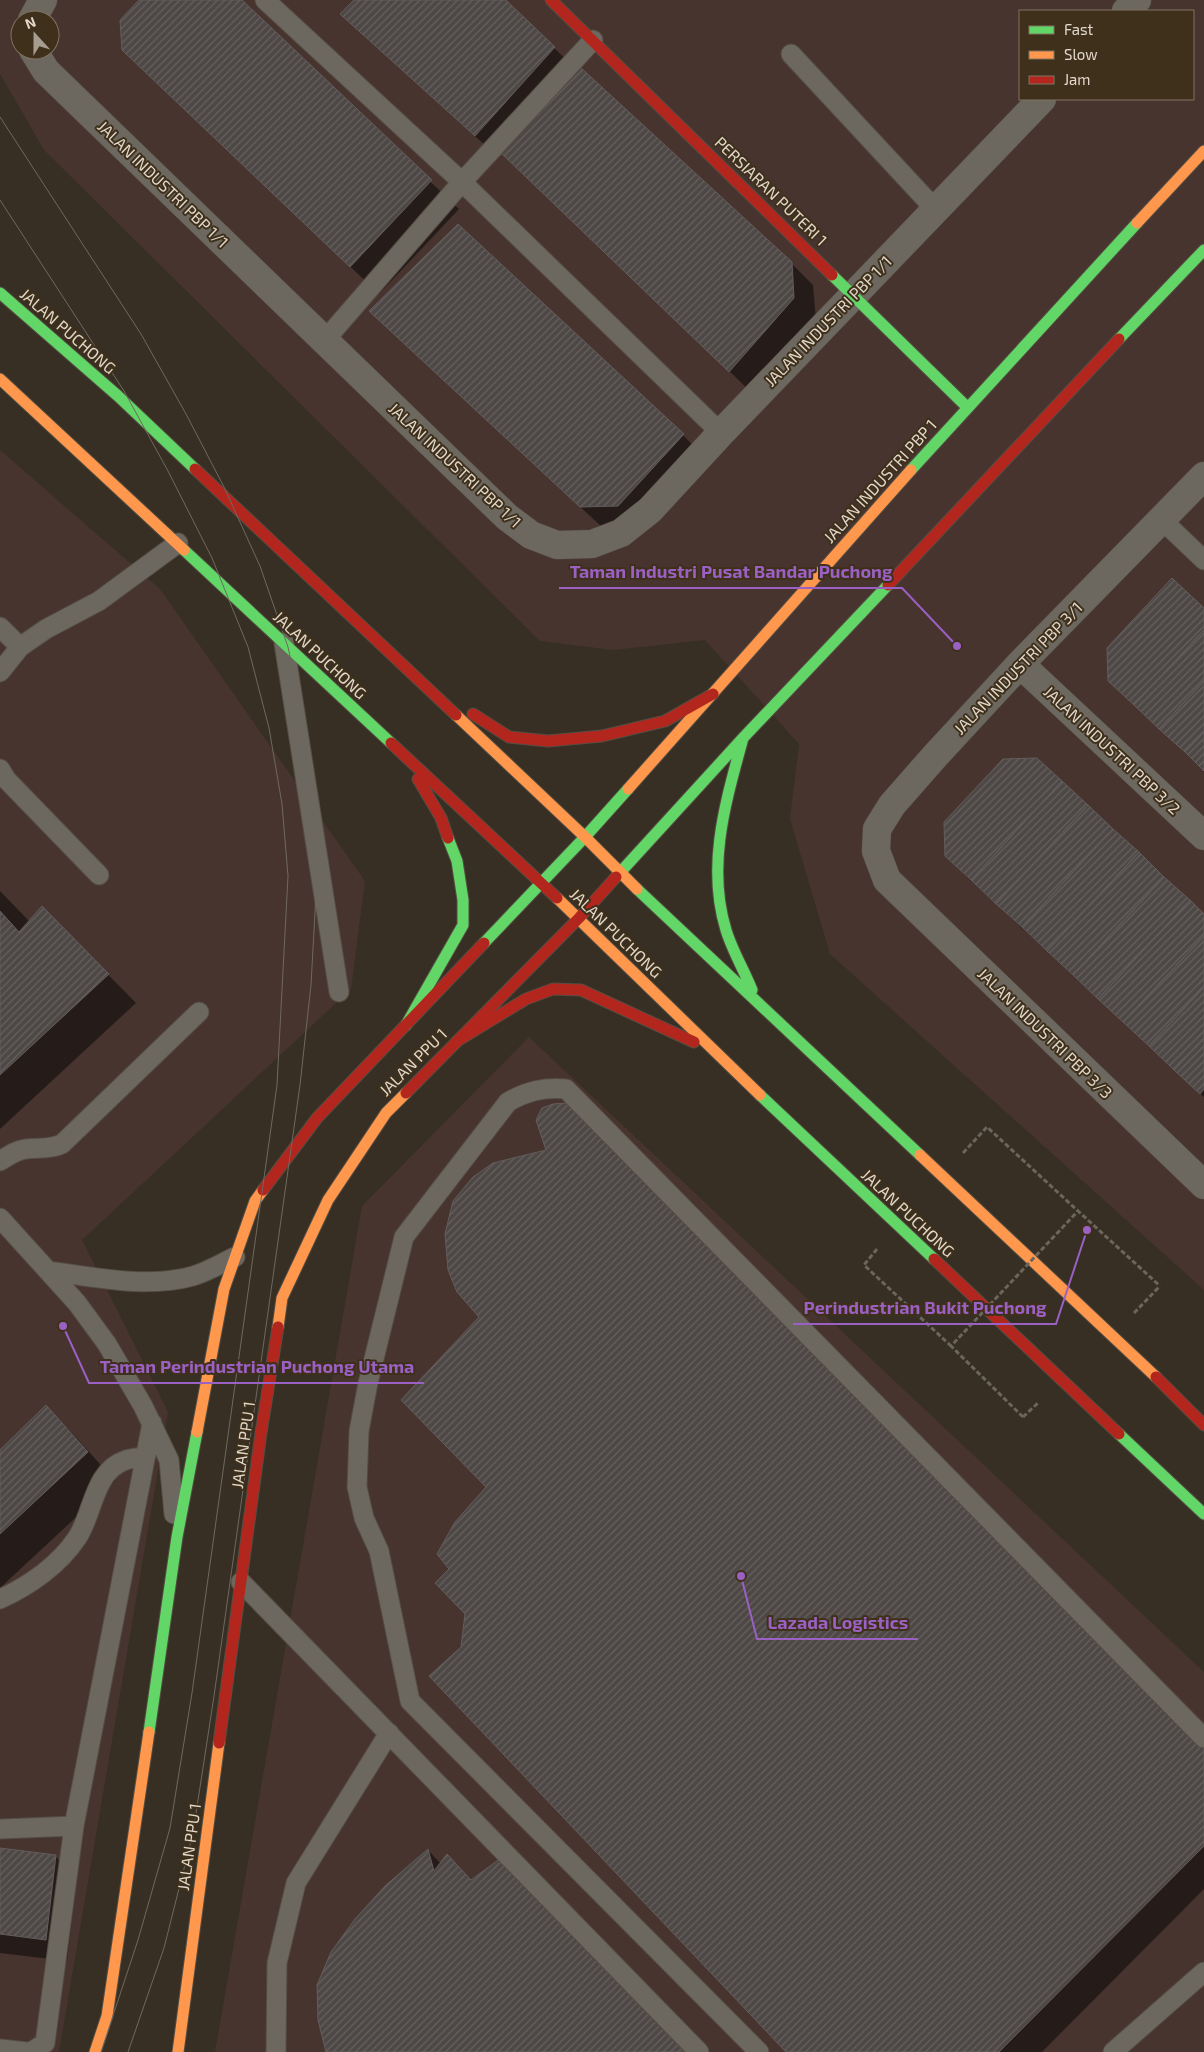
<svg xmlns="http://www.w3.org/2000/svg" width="1204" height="2052" font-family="'Exo 2',sans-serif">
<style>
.industrial{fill:#47342f;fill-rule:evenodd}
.shadow{fill:#0007}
.building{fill:url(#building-hatch);stroke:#635d5d}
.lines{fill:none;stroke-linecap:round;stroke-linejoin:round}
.lane-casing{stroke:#544d43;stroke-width:21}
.street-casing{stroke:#544d43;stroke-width:29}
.fast-casing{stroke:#544d43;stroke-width:13}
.slow-casing{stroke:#544d43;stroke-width:13}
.jam-casing{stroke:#544d43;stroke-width:13}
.path{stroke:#6c655d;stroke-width:3;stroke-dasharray:5 2.5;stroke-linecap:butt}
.lane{stroke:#6d685f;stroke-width:19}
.street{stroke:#6d685f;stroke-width:28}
.fast{stroke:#63d668;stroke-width:11}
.slow{stroke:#ff974d;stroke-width:11}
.jam{stroke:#b3261e;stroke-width:11}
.tram{stroke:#6e6960;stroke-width:1}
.path-bridge{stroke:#6c655d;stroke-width:3;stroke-dasharray:5 2.5;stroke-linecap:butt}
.labels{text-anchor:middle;stroke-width:4;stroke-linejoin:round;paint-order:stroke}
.street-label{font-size:16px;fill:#e1d8cb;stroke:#3f301b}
.leader{fill:none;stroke:#9a60c3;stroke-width:2}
.callout-dot{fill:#9a60c3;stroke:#3f301b;stroke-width:2}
.callout-label{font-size:18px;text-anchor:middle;font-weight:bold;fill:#9a60c3;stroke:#3f301b;stroke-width:4;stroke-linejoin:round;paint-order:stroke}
</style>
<defs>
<pattern id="building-hatch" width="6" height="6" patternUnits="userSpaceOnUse" patternTransform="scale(1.25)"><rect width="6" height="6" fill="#4d4746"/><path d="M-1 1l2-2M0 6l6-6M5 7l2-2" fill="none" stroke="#66615f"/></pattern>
</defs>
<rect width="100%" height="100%" fill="#372f23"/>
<path class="industrial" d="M0 0H1204V1290L830 954 790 819 799 744 705 640 613 650 540 641 44 150 0 74ZM1020 11H1193V99H1020ZM20 20H50V50H20Z
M0 450 160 589 365 881 351 989 82 1240 168 1412 59 2052H0Z
M529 1037 1204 1672V2052H215L362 1206Z"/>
<path class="shadow" d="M140 0H240L459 209 379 294 123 50Z
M356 0H504L578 71 791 263 813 285 816 320 752 393 502 152 497 156 364 36 342 14Z
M392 332 683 435 704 457 640 527 603 528Z
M946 856 1204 915V1097L968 878Z
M0 891 30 922 70 936 136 1003 0 1129Z
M46 1407 74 1435 115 1481 0 1588V1452Z
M451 1569 1204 1745V1889L1042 2052H788L462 1647 467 1613Z
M0 1850 55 1856 77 1878 67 1961 0 1953Z
M428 1850 441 1864 447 1856 472 1881 328 2052Z"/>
<path class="building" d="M139 0H242L432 180 350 267 122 50 120 20Z
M354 0H506L555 47 475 136 340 14Z
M580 67 792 262 794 298 729 372 501 153Z
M458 224 684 434 618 506 580 507 369 311Z
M1172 578 1204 608V630L1134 705 1108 681 1107 648Z
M1204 630V681L1159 729 1134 705Z
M1204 681V732L1185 752 1159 729Z
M1204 732V771L1185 752Z
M1037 758 1062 781 971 880 945 856 944 822 1003 759Z
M1062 781 1088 805 996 904 971 880Z
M1088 805 1113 829 1022 927 996 904Z
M1113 829 1139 852 1047 951 1022 927Z
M1139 852 1164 877 1073 975 1047 951Z
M1164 877 1190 900 1098 999 1073 975Z
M1190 900 1204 914V936L1123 1022 1098 999Z
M42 906 109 974 0 1075V911L19 932Z
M1204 936V987L1149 1046 1123 1022Z
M1204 987V1038L1174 1070 1149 1046Z
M1204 1038V1089L1200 1094 1174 1070Z
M567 1103 1204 1743V1846L999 2052H786L429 1676 461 1647 465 1614 435 1583 449 1569 437 1554 455 1522 486 1487 401 1400 479 1317 457 1292 448 1270 445 1234 453 1201 473 1177 493 1163 546 1150 536 1120 542 1108 553 1104Z
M46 1405 88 1452 0 1534V1450Z
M0 1848 56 1855 46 1940 0 1934Z
M428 1849 434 1871 447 1854 471 1880 505 1855 693 2052H326L318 2020 317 1985 331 1952 355 1919 386 1885Z"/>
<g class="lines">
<defs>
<path id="lane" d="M265 0 462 182 721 433
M791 54 935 209
M325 340 462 182 593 40
M1162 520 1204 560
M0 627 20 647
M284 643 339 992
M0 672 20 647 46 629 99 601 178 543
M0 769 6 779 99 875
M0 1161C8 1156 16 1150 26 1149 39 1147 49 1150 62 1144L199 1012
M0 1218 77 1303 107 1344 143 1406 169 1460 174 1514
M48 1271C95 1277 147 1289 193 1276 207 1272 222 1263 235 1257
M241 1582 699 2052
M0 1599C29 1586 59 1565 77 1538 94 1513 93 1471 126 1460 132 1458 139 1458 145 1457
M0 1829 74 1826
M0 2049 27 2052
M31 2052 45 2043 74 1826 152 1423
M276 2052 277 1963 296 1883 389 1733
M759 2052 410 1701 379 1551 364 1518 357 1487 359 1431 368 1383 404 1237 508 1102C527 1091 544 1087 566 1089L1204 1738
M1113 2052 1204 1972"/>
<path id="street" d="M1126 11 1137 0
M32 20 43 0
M33 50 46 71 507 517 531 535 557 545 592 544 621 533 650 510 721 433 1042 99
M1204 476 1020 664 935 756 892 805 877 829 876 851 887 880 1204 1185
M1020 664 1204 836"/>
<path id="fast" d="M832 275 967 407
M0 293 118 396 195 469
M1119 339 1204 250
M911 470 1137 223
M184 550 391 743
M743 738C726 801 706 865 726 930 732 950 744 970 752 990
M616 877 743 738 888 585
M637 889 920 1155
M484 943 585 837 628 789
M406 1025 463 925V900L457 861 448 838
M760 1095 934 1259
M1119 1434 1204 1514
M149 1732 177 1537 197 1432"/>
<path id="slow" d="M1137 223 1204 151
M0 379 184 550
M456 715 585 837 637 889
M628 789 911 470
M557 898 760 1095
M920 1155 1156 1377
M278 1327 282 1298 328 1200 386 1113 406 1093
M197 1432 224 1289 255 1201 263 1190
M95 2052 107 2016 149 1732
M178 2052 219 1743"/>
<path id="jam" d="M551 0 832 275
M195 469 456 715
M888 585 1119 339
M473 714 509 737 548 741 602 736 665 721 713 694
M391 743 557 898
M418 779 441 818 448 838
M457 1041 526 999 553 989 581 990 694 1042
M406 1093 579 918 616 877
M263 1190 317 1118 484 943
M934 1259 1119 1434
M1156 1377 1204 1425
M219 1743 261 1433 278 1327"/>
</defs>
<use href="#lane" class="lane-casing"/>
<use href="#street" class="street-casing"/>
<use href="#fast" class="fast-casing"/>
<use href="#slow" class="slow-casing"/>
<use href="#jam" class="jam-casing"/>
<path class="path" d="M963 1153 987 1127 1078 1211
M877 1249 864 1265 951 1346
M1134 1313 1160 1286
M1023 1417 1039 1402"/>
<use href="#lane" class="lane"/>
<use href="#street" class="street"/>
<use href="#fast" class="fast"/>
<use href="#slow" class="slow"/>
<use href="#jam" class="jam"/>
<path class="tram" d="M0 117 141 334 186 414 224 487 260 566 288 647 303 719 314 793 317 876 311 985 300 1085 214 1696 193 1833 164 1948 128 2052
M0 200 124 391 168 471 212 558 248 647 269 728 282 804 288 876 277 1085 192 1693 170 1828 138 1940 101 2052"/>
<path class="path-bridge" d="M1023 1417 951 1346 1078 1211 1160 1286"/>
</g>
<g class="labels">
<g class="street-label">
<text transform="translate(163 184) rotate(44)" y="6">JALAN INDUSTRI PBP 1/1</text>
<text transform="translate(771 191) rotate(44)" y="6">PERSIARAN PUTERI 1</text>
<text transform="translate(828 321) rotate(-46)" y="6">JALAN INDUSTRI PBP 1/1</text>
<text transform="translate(68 331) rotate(41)" y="6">JALAN PUCHONG</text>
<text transform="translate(455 465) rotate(43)" y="6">JALAN INDUSTRI PBP 1/1</text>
<text transform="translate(880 481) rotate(-48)" y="6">JALAN INDUSTRI PBP 1</text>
<text transform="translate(320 655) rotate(43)" y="6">JALAN PUCHONG</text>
<text transform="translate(1018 668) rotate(-46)" y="6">JALAN INDUSTRI PBP 3/1</text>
<text transform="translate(1112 750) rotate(43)" y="6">JALAN INDUSTRI PBP 3/2</text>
<text transform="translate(616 933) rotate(44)" y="6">JALAN PUCHONG</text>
<text transform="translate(1045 1033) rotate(44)" y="6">JALAN INDUSTRI PBP 3/3</text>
<text transform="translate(413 1062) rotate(-45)" y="6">JALAN PPU 1</text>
<text transform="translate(908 1213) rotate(43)" y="6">JALAN PUCHONG</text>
<text transform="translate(243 1445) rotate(-82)" y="6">JALAN PPU 1</text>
<text transform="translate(189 1847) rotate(-82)" y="6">JALAN PPU 1</text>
</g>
</g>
<path class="leader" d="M957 646L902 588H559M1087 1230L1056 1324H793M63 1326L89 1383H424M741 1576L757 1639H918"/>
<g class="callout-dot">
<circle cx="957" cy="646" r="5"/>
<circle cx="1087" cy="1230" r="5"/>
<circle cx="63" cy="1326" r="5"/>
<circle cx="741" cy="1576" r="5"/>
</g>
<g class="callout-label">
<text x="731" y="578">Taman Industri Pusat Bandar Puchong</text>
<text x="925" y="1314">Perindustrian Bukit Puchong</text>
<text x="257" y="1373">Taman Perindustrian Puchong Utama</text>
<text x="838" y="1629">Lazada Logistics</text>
</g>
<rect x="1019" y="10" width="175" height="90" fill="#3f301b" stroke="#807361"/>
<rect x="1029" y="26" width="25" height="8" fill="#63d668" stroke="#807361"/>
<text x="1064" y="35" font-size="15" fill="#e1d8cb">Fast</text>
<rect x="1029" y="51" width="25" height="8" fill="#ff974d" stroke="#807361"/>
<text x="1064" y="60" font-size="15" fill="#e1d8cb">Slow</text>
<rect x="1029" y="76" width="25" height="8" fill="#b3261e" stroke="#807361"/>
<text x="1064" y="85" font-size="15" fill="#e1d8cb">Jam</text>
<g transform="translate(35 35) rotate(339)"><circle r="24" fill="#3f301b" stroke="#807361"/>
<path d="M0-4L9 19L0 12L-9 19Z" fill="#a69d90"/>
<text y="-8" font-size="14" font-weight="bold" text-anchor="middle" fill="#e1d8cb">N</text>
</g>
</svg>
